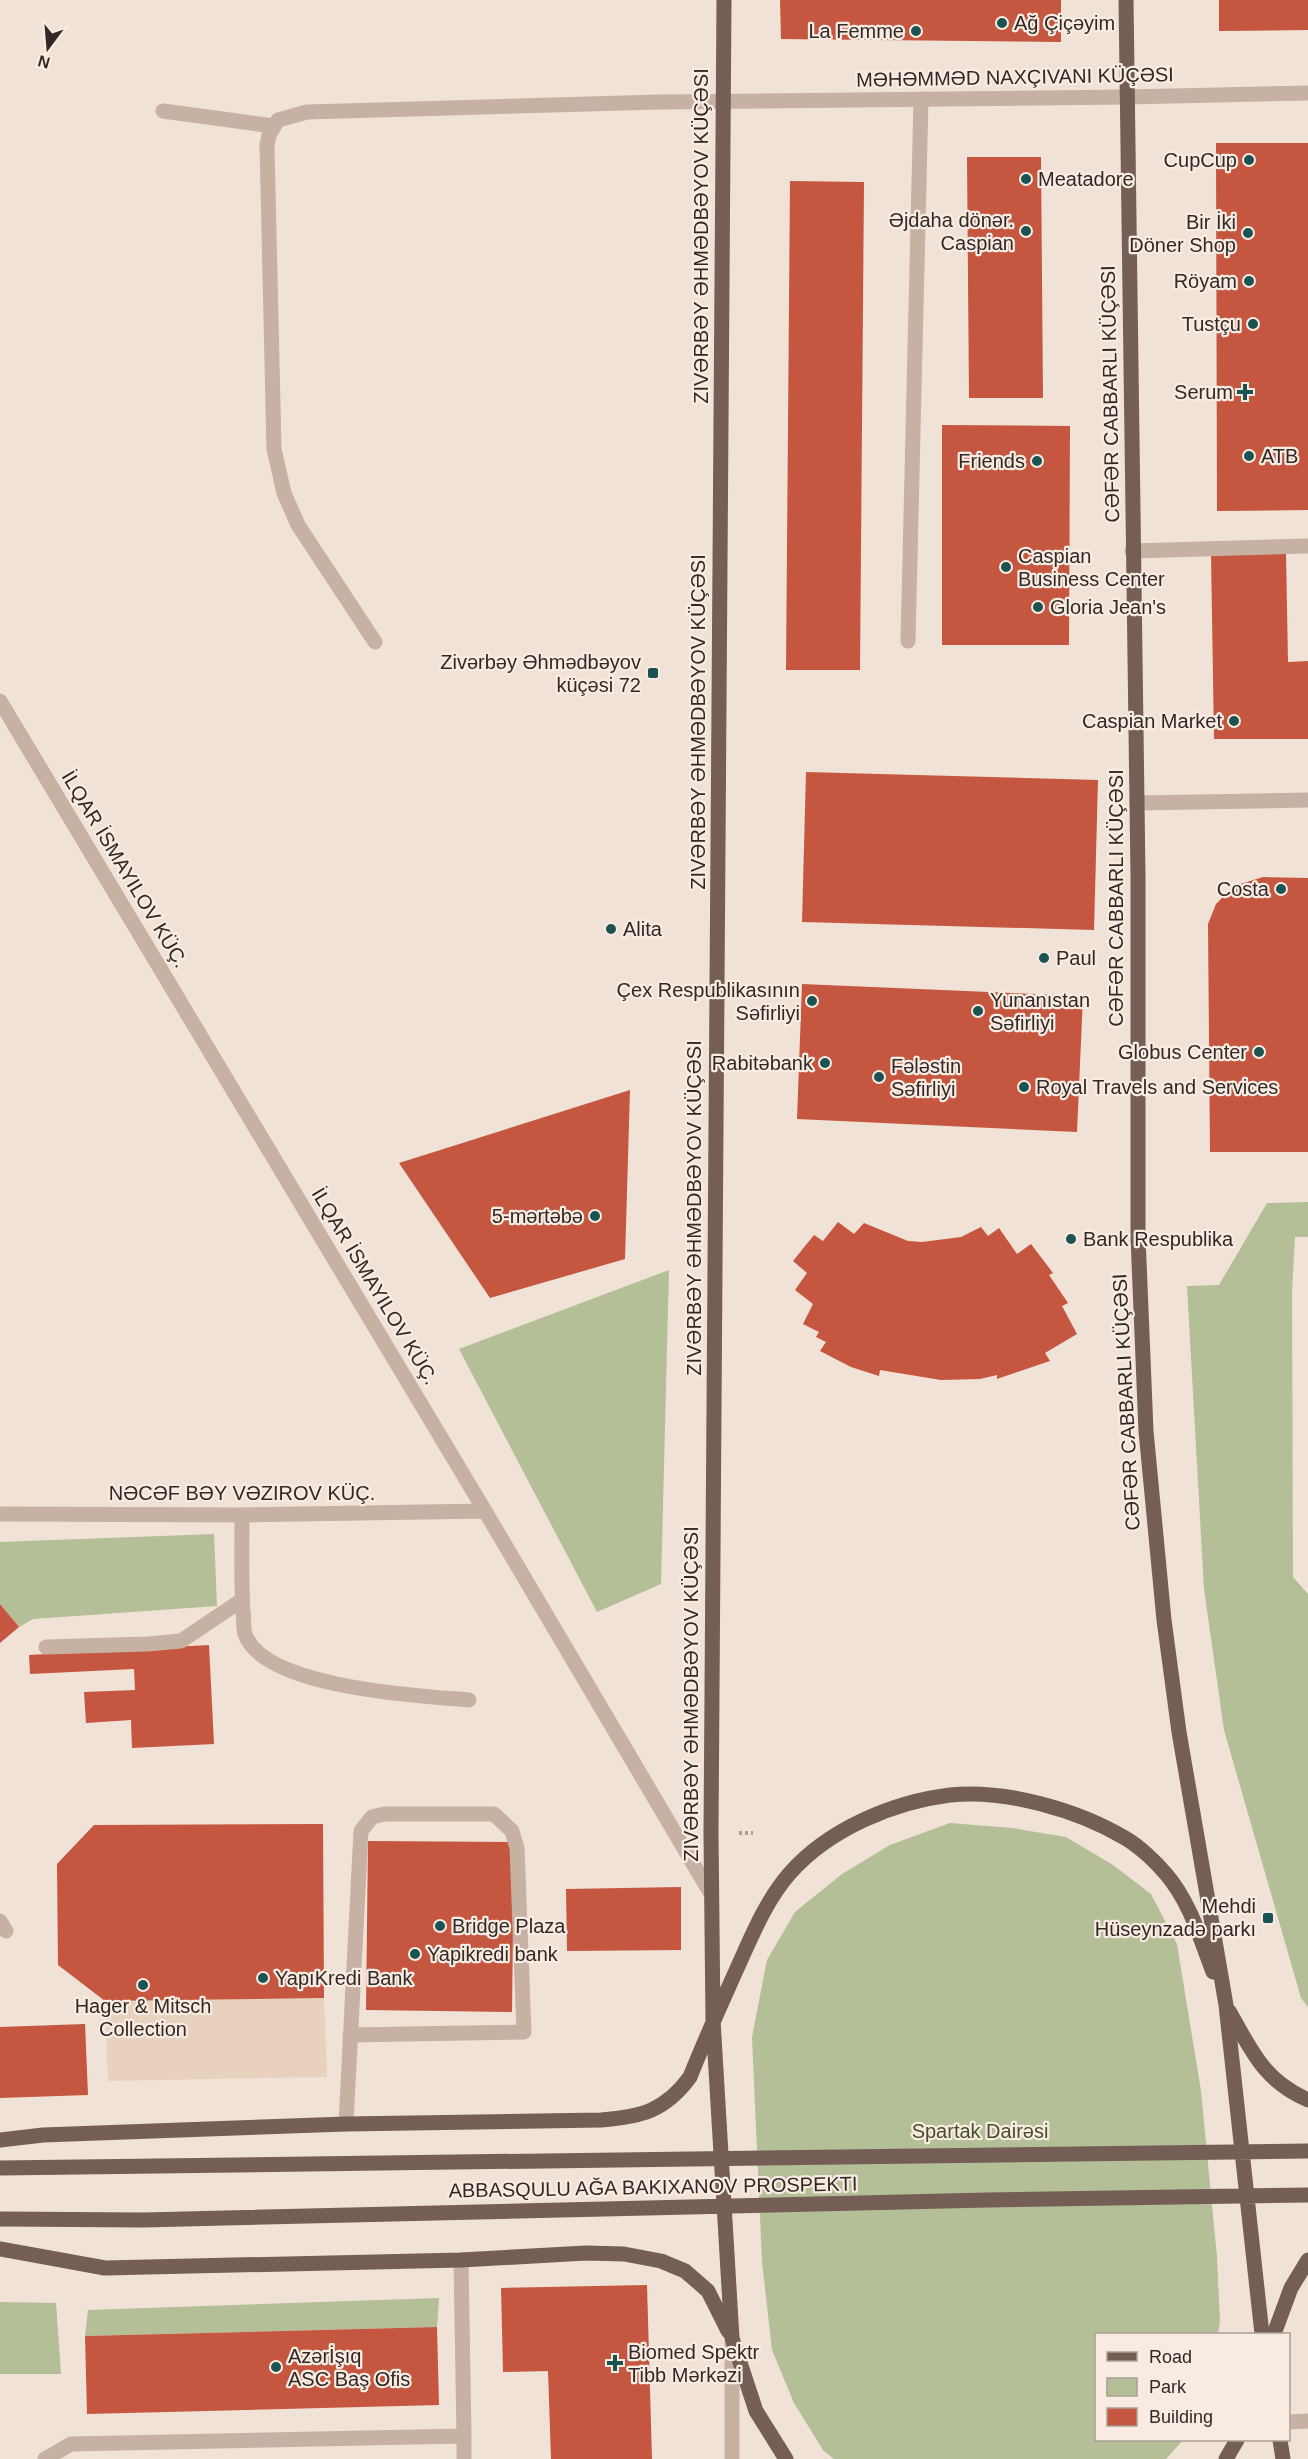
<svg xmlns="http://www.w3.org/2000/svg" width="1308" height="2459" font-family="Arial,sans-serif">
<style>
.green{fill:#b4be97}
.plaza{fill:#e8d2bd}
.building{fill:#c5563f}
.lines{fill:none;stroke-linecap:round;stroke-linejoin:round}
.path{stroke:#b39b8d;stroke-width:4;stroke-dasharray:3 3;stroke-linecap:butt}
.service{stroke:#c7b1a2;stroke-width:15}
.minor{stroke:#c7b1a2;stroke-width:15}
.primary{stroke:#745e55;stroke-width:15}
.poi-dot{fill:#1b5352;stroke:#f8ece2;stroke-width:2}
.labels{text-anchor:middle;stroke-width:4.5;stroke-linejoin:round;paint-order:stroke}
.poi-label{font-size:20px;fill:#322825;stroke:#f8ece2;text-anchor:start}
.street-label{font-size:20px;fill:#322825;stroke:#f8ece2}
.park-label{font-size:20px;fill:#455029;stroke:#f8ece2}
</style>
<rect width="100%" height="100%" fill="#f0e2d6"/>
<path class="green" d="M1308 1202V1237H1295L1292 1291 1293 1577 1308 1594V2007L1301 1998 1224 1730 1204 1589 1187 1286 1219 1285 1267 1203Z
M669 1270 661 1584 597 1612 459 1349Z
M214 1534 217 1606 33 1619 19 1627 0 1604V1542Z
M950 1823 1012 1828 1066 1837 1113 1865 1151 1894 1177 1944 1201 2091 1217 2257 1220 2322 1218 2334H1096V2440H1183L1166 2459H834L823 2450 794 2403 772 2350 762 2262 752 2037 767 1960 795 1912 842 1874 890 1845Z
M439 2298 437 2327 85 2336 88 2310Z
M0 2302 56 2303 61 2374H0Z"/>
<path class="plaza" d="M324 1998 327 2077 108 2081 105 2001Z"/>
<path class="building" d="M780 0H1061V42L781 39Z
M1219 0H1308V30L1219 31Z
M1216 143H1308V510L1217 511Z
M967 157H1041L1043 398H969Z
M790 181 864 182 860 670H786Z
M942 425 1070 426 1069 645H942Z
M1286 553 1288 662 1308 661V739H1214L1211 554Z
M806 772 1098 780 1094 930 802 922Z
M1263 877 1308 878V1152H1210L1208 924 1216 904 1234 886Z
M802 984 1083 996 1077 1132 797 1119Z
M630 1090 625 1259 490 1298 399 1163Z
M838 1222 854 1234 864 1223 908 1241 922 1242 961 1237 981 1227 988 1236 999 1228 1017 1254 1031 1244 1053 1273 1049 1275 1068 1303 1062 1306 1077 1334 1045 1353 1050 1361 997 1379V1375L980 1379 941 1380 880 1370 879 1376 851 1367 820 1351 826 1342 816 1337 819 1332 803 1324 813 1304 795 1290 807 1273 793 1261 814 1235 823 1241Z
M0 1604 19 1627 0 1643Z
M209 1645 214 1744 132 1748 131 1720 86 1723 84 1692 135 1690 134 1669 30 1674 29 1655Z
M323 1824 324 1998 105 2001 58 1965 57 1864 94 1825Z
M368 1841 514 1842 512 2012 366 2010Z
M681 1887V1950L567 1951 566 1889Z
M85 2024 88 2095 0 2098V2027Z
M647 2285 652 2459H551L548 2371 503 2372 501 2288Z
M437 2327 439 2405 87 2414 85 2336Z"/>
<g class="lines">
<path class="path" d="M739 1833H753"/>
<path class="service" d="M1132 551 1308 546
M908 641 921 99
M242 1515C242 1547 241 1579 243 1611 244 1618 243 1627 245 1634 263 1688 420 1696 469 1700
M46 1647 148 1644 181 1641 242 1600
M0 1921 6 1931
M346 2124 361 1831 372 1817 384 1814H494L512 1831 517 1848 524 2032 350 2035
M1288 2422 1308 2421
M464 2436V2459
M45 2459 71 2444 464 2436 461 2260"/>
<path class="minor" d="M163 111 273 126
M375 642 298 525 284 493 274 449 267 145 269 135 278 120 307 112 659 102 1127 97 1308 93
M0 701 485 1511 711 1894
M1137 803 1308 800
M0 1514 242 1515 485 1511
M732 2459V2341"/>
<path class="primary" d="M724 0 711 1833 713 2020 732 2338 756 2411 786 2459
M1126 0 1138 876V1237L1146 1431 1164 1620 1179 1732 1226 2005 1262 2334
M1229 2011C1252 2051 1263 2080 1308 2100
M0 2140 43 2135 346 2124 601 2120C641 2117 665 2111 690 2077 705 2039 722 2002 739 1964 753 1933 767 1899 790 1873 829 1829 893 1802 950 1795 1005 1789 1078 1810 1125 1838 1139 1846 1156 1862 1166 1874 1190 1902 1200 1938 1213 1972
M0 2168 1308 2151
M0 2219 143 2220 988 2200 1308 2195
M0 2249 105 2268 461 2260 586 2253 624 2254 661 2261 685 2271 708 2291 728 2331
M1274 2334 1291 2288 1308 2260
M1280 2440 1283 2459
M1226 2459 1237 2440"/>
</g>
<g class="poi-dot">
<circle cx="1002" cy="23" r="6"/>
<circle cx="916" cy="31" r="6"/>
<circle cx="1249" cy="160" r="6"/>
<circle cx="1026" cy="179" r="6"/>
<circle cx="1026" cy="231" r="6"/>
<circle cx="1248" cy="233" r="6"/>
<circle cx="1249" cy="281" r="6"/>
<circle cx="1253" cy="324" r="6"/>
<path d="M1242 383h6v6h6v6h-6v6h-6v-6h-6v-6h6z"/>
<circle cx="1249" cy="456" r="6"/>
<circle cx="1037" cy="461" r="6"/>
<circle cx="1006" cy="567" r="6"/>
<circle cx="1038" cy="607" r="6"/>
<rect x="647" y="667" width="12" height="12" rx="3"/>
<circle cx="1234" cy="721" r="6"/>
<circle cx="1281" cy="889" r="6"/>
<circle cx="611" cy="929" r="6"/>
<circle cx="1044" cy="958" r="6"/>
<circle cx="812" cy="1001" r="6"/>
<circle cx="978" cy="1011" r="6"/>
<circle cx="1259" cy="1052" r="6"/>
<circle cx="825" cy="1063" r="6"/>
<circle cx="879" cy="1077" r="6"/>
<circle cx="1024" cy="1087" r="6"/>
<circle cx="595" cy="1216" r="6"/>
<circle cx="1071" cy="1239" r="6"/>
<rect x="1262" y="1912" width="12" height="12" rx="3"/>
<circle cx="440" cy="1926" r="6"/>
<circle cx="415" cy="1954" r="6"/>
<circle cx="263" cy="1978" r="6"/>
<circle cx="143" cy="1985" r="6"/>
<path d="M612 2354h6v6h6v6h-6v6h-6v-6h-6v-6h6z"/>
<circle cx="276" cy="2367" r="6"/>
</g>
<g class="labels">
<g class="poi-label">
<text x="1014" y="30">Ağ Çiçəyim</text>
<text x="904" y="38" text-anchor="end">La Femme</text>
<text x="1237" y="167" text-anchor="end">CupCup</text>
<text x="1038" y="186">Meatadore</text>
<text x="1014" y="227" text-anchor="end">Əjdaha dönər.<tspan x="1014" dy="23">Caspian</tspan></text>
<text x="1236" y="229" text-anchor="end">Bir İki<tspan x="1236" dy="23">Döner Shop</tspan></text>
<text x="1237" y="288" text-anchor="end">Röyam</text>
<text x="1241" y="331" text-anchor="end">Tustçu</text>
<text x="1233" y="399" text-anchor="end">Serum</text>
<text x="1261" y="463">ATB</text>
<text x="1025" y="468" text-anchor="end">Friends</text>
<text x="1018" y="563">Caspian<tspan x="1018" dy="23">Business Center</tspan></text>
<text x="1050" y="614">Gloria Jean's</text>
<text x="641" y="669" text-anchor="end">Zivərbəy Əhmədbəyov<tspan x="641" dy="23">küçəsi 72</tspan></text>
<text x="1222" y="728" text-anchor="end">Caspian Market</text>
<text x="1269" y="896" text-anchor="end">Costa</text>
<text x="623" y="936">Alita</text>
<text x="1056" y="965">Paul</text>
<text x="800" y="997" text-anchor="end">Çex Respublikasının<tspan x="800" dy="23">Səfirliyi</tspan></text>
<text x="990" y="1007">Yunanıstan<tspan x="990" dy="23">Səfirliyi</tspan></text>
<text x="1247" y="1059" text-anchor="end">Globus Center</text>
<text x="813" y="1070" text-anchor="end">Rabitəbank</text>
<text x="891" y="1073">Fələstin<tspan x="891" dy="23">Səfirliyi</tspan></text>
<text x="1036" y="1094">Royal Travels and Services</text>
<text x="583" y="1223" text-anchor="end">5-mərtəbə</text>
<text x="1083" y="1246">Bank Respublika</text>
<text x="1256" y="1913" text-anchor="end">Mehdi<tspan x="1256" dy="23">Hüseynzadə parkı</tspan></text>
<text x="452" y="1933">Bridge Plaza</text>
<text x="427" y="1961">Yapikredi bank</text>
<text x="275" y="1985">YapıKredi Bank</text>
<text x="143" y="2013" text-anchor="middle">Hager &amp; Mitsch<tspan x="143" dy="23">Collection</tspan></text>
<text x="628" y="2359">Biomed Spektr<tspan x="628" dy="23">Tibb Mәrkәzi</tspan></text>
<text x="288" y="2363">Azərİşıq<tspan x="288" dy="23">ASC Baş Ofis</tspan></text>
</g>
<g class="street-label">
<text transform="translate(1015 77) rotate(-1)" y="7">MƏHƏMMƏD NAXÇIVANI KÜÇƏSI</text>
<text transform="translate(701 236) rotate(-90)" y="7">ZIVƏRBƏY ƏHMƏDBƏYOV KÜÇƏSI</text>
<text transform="translate(1110 394) rotate(-91)" y="7">CƏFƏR CABBARLI KÜÇƏSI</text>
<text transform="translate(698 722) rotate(-90)" y="7">ZIVƏRBƏY ƏHMƏDBƏYOV KÜÇƏSI</text>
<text transform="translate(125 869) rotate(59)" y="7">İLQAR İSMAYILOV KÜÇ.</text>
<text transform="translate(1116 898) rotate(-90)" y="7">CƏFƏR CABBARLI KÜÇƏSI</text>
<text transform="translate(694 1208) rotate(-90)" y="7">ZIVƏRBƏY ƏHMƏDBƏYOV KÜÇƏSI</text>
<text transform="translate(375 1286) rotate(59)" y="7">İLQAR İSMAYILOV KÜÇ.</text>
<text transform="translate(1126 1402) rotate(-93)" y="7">CƏFƏR CABBARLI KÜÇƏSI</text>
<text x="242" y="1500">NƏCƏF BƏY VƏZIROV KÜÇ.</text>
<text transform="translate(691 1694) rotate(-90)" y="7">ZIVƏRBƏY ƏHMƏDBƏYOV KÜÇƏSI</text>
<text transform="translate(653 2187) rotate(-1)" y="7">ABBASQULU AĞA BAKIXANOV PROSPEKTI</text>
</g>
<g class="park-label">
<text x="980" y="2138">Spartak Dairəsi</text>
</g>
</g>
<rect x="1095" y="2333" width="195" height="108" fill="#f8ece2" stroke="#a99e96" stroke-width="1.5"/>
<rect x="1107" y="2352" width="30" height="9" fill="#745e55" stroke="#a99e96" stroke-width="1.5"/>
<text x="1149" y="2363" font-size="18" fill="#322825">Road</text>
<rect x="1107" y="2378" width="30" height="18" fill="#b4be97" stroke="#a99e96" stroke-width="1.5"/>
<text x="1149" y="2393" font-size="18" fill="#322825">Park</text>
<rect x="1107" y="2408" width="30" height="18" fill="#c5563f" stroke="#a99e96" stroke-width="1.5"/>
<text x="1149" y="2423" font-size="18" fill="#322825">Building</text>
<g transform="translate(48 48) rotate(196)" stroke="#f8ece2" stroke-width="4.5" paint-order="stroke">
<path d="M0-4.5L10 22L0 15L-10 22Z" fill="#322825"/>
<text y="-9" font-size="16" font-weight="bold" text-anchor="middle" fill="#322825">N</text>
</g>
</svg>
